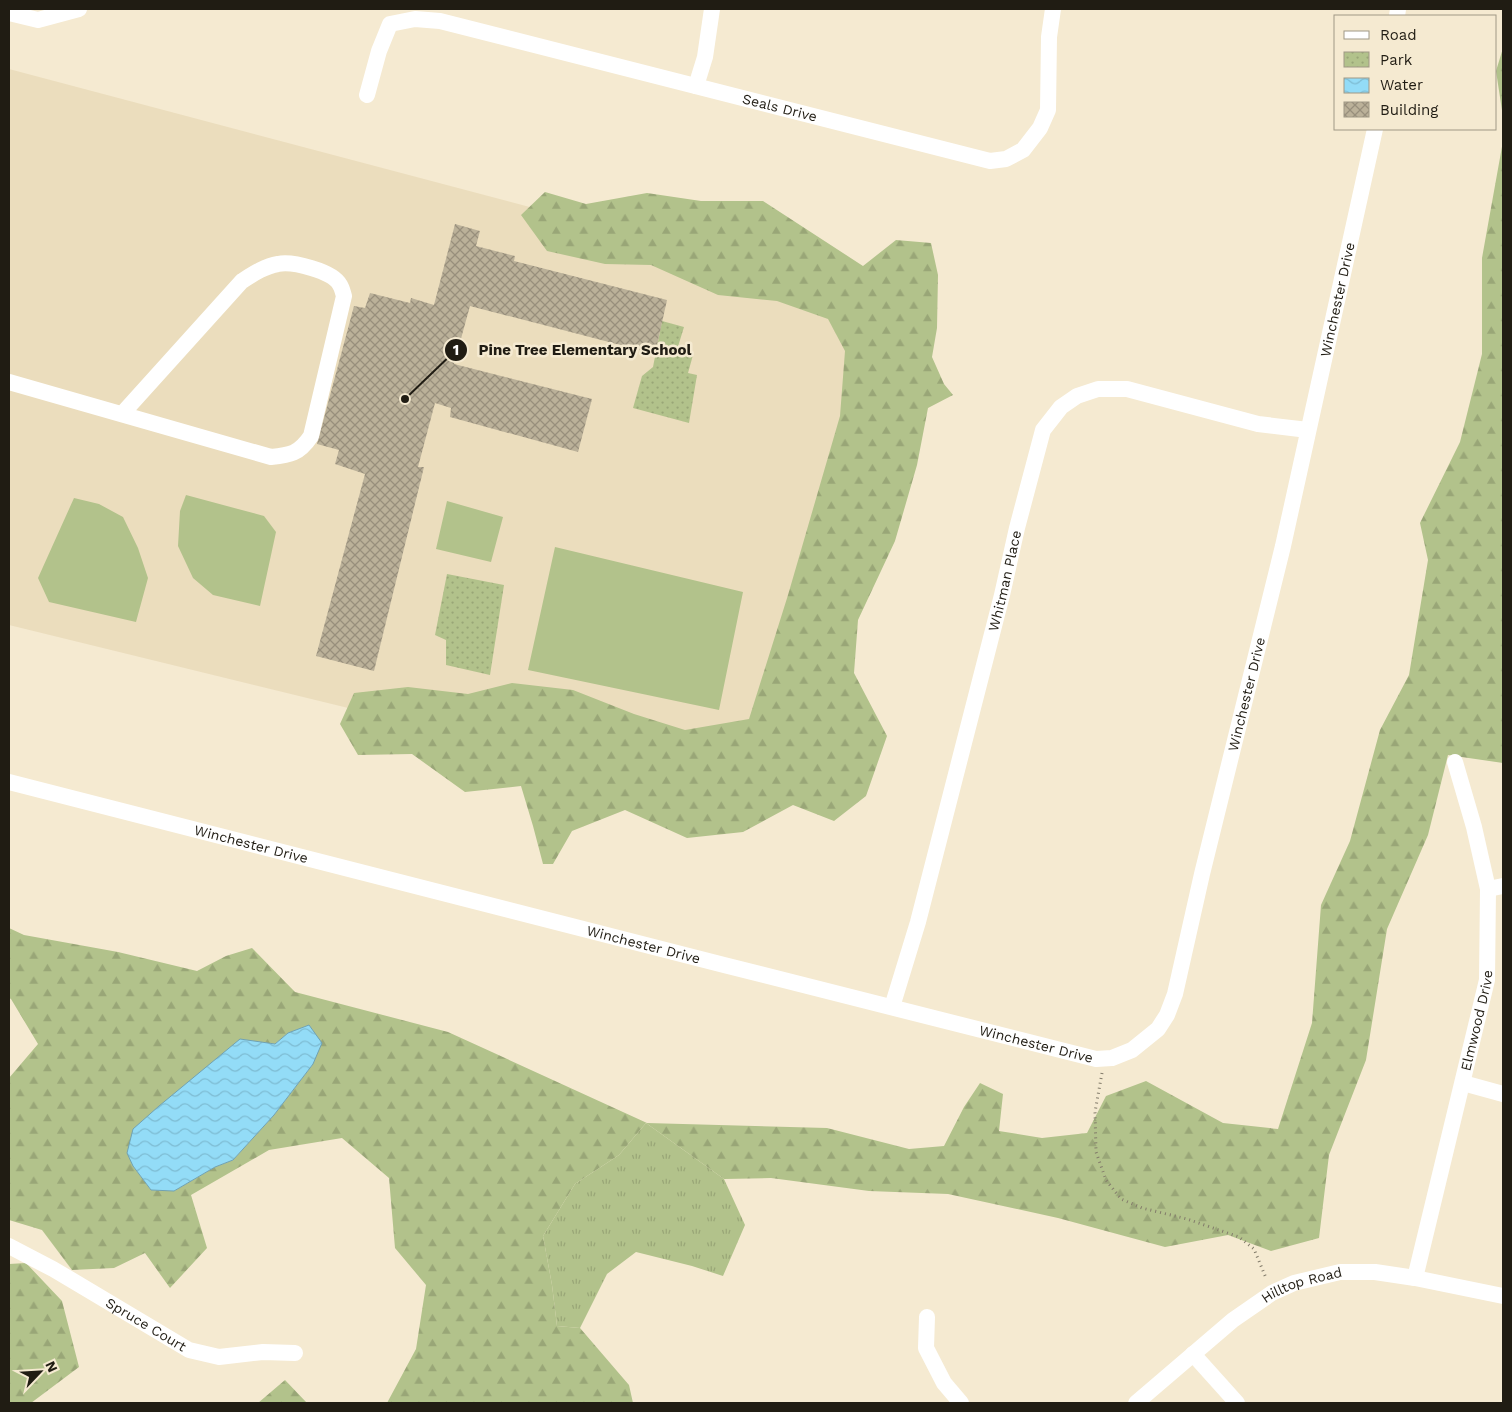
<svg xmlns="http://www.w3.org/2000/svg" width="1512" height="1412" font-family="'Work Sans',sans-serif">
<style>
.built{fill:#ebddbd}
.grass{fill:url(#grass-tufts)}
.forest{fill:url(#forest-firs);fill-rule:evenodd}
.park{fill:url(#park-dots)}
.garden{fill:#b2c28b}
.water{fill:url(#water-waves);stroke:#70a2b3}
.building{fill:url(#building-cross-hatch)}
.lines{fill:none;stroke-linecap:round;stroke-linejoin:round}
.path{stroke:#827b6a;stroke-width:3;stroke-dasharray:1 4;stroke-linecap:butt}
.minor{stroke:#fff;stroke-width:16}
.labels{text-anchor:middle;stroke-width:5;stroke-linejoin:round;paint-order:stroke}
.street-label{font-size:14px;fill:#201c13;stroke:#f5ead1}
.leader{fill:none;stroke:#201c13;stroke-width:2}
.callout-dot{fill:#201c13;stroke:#f5ead1;stroke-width:2}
.mark-label{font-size:15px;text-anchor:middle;font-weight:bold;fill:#fff}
.callout-label{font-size:15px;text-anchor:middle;font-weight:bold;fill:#201c13;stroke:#f5ead1;stroke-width:5;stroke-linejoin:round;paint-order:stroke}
</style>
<defs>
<pattern id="grass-tufts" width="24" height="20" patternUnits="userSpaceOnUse" patternTransform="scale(1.25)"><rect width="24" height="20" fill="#b2c28b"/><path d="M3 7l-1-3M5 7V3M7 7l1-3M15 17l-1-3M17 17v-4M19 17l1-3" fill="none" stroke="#99a677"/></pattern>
<pattern id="forest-firs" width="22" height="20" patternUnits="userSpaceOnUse" patternTransform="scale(1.25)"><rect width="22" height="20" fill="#b2c28b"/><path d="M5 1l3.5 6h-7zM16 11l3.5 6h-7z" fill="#99a677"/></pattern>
<pattern id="park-dots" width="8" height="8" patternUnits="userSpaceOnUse" patternTransform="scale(1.25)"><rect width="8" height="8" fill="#b2c28b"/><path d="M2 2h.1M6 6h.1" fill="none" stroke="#99a677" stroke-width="1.8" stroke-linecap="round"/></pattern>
<pattern id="water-waves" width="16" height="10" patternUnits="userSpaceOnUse" patternTransform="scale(1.25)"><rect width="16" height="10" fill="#93dcf7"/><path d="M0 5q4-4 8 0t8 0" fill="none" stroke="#7ebcd3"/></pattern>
<pattern id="building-cross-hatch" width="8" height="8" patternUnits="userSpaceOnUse" patternTransform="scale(1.25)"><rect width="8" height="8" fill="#bbb199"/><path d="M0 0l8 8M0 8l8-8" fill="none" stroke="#988f7c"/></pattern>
</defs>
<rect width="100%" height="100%" fill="#f5ead1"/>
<path class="built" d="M9 69 885 301 769 811 9 625Z"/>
<path class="grass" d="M646 1123 724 1179 745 1225 723 1276 692 1266 636 1252 607 1274 580 1328 557 1326 552 1285 543 1236 575 1184 619 1155Z"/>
<path class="forest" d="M1503 48V117L1496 71Z
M1503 141V763L1448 755 1428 835 1387 929 1366 1060 1329 1155 1319 1238 1271 1251 1228 1235 1165 1247 1058 1218 948 1194 869 1191 771 1178 724 1179 646 1123 619 1155 575 1184 543 1236 552 1285 557 1326 580 1328 629 1385 633 1403H387L416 1349 426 1285 395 1248 389 1178 342 1138 269 1150 191 1195 207 1248 170 1288 145 1253 114 1268 72 1270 42 1230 9 1220V1078L38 1044 11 999 9 998V928L24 935 118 952 197 971 226 956 252 948 295 992 448 1032 647 1123 827 1128 909 1149 944 1146 964 1107 980 1083 1003 1094 999 1131 1042 1138 1087 1133 1106 1096 1146 1081 1223 1123 1278 1129 1312 1023 1321 905 1350 841 1380 730 1409 675 1428 560 1420 523 1460 442 1482 354V258ZM288 1033 313 1064 274 1115 233 1160 215 1167 174 1191 151 1190 133 1166 260 1042 275 1044Z
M545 192 586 204 647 193 701 201H763L863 266 896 240 931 243 938 275 937 328 932 357 944 384 953 395 928 408 917 465 895 541 858 620 854 673 887 736 866 796 834 821 793 805 743 832 687 838 625 810 572 831 553 864H543L533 826 521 786 465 792 412 754 358 755 340 724 354 693 408 687 468 694 512 683 573 690 634 714 685 730 749 719 788 595 840 416 845 351 828 319 777 301 718 295 651 265 605 264 547 251 521 215Z
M26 1263 62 1301 79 1367 31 1403H9V1264Z
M285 1380 307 1403H258Z"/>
<path class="park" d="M662 321 684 327 676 353 693 355 688 373 697 375 689 423 633 408 642 376 653 367Z
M447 574 504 585 490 675 446 665V640L435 635Z"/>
<path class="garden" d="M186 495 264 516 276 532 260 606 213 595 193 578 178 546 180 511Z
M74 498 99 504 123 517 138 548 148 578 136 622 49 602 38 578Z
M447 501 503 517 491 562 436 549Z
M555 547 743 592 719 710 528 670Z"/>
<path class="water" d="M309 1025 322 1043 313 1064 274 1115 233 1160 215 1167 174 1191 151 1190 133 1166 127 1153 133 1129 159 1106 240 1039 275 1044 288 1033Z"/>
<path class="building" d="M455 224 480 231 476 246 515 256 514 261 667 300 655 354 470 306 454 364 592 399 578 452 450 417 451 408 435 403 418 467H424L374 671 316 656 365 474 335 464 339 450 317 444 354 306 365 308 370 293 410 303 411 298 434 305Z"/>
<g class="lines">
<path class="path" d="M1102 1073 1095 1112 1096 1152 1106 1180 1121 1199 1142 1208 1187 1219 1239 1237 1254 1249 1266 1278"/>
<g class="minor">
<path d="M9 13 38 20 79 9"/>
<path d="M1397 16 1398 9"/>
<path d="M696 86 705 57 712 9"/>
<path id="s1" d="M367 95 379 51 390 24 415 19 440 21 990 161 1006 159 1023 150 1040 128 1048 110 1049 37 1053 9"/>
<path d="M9 382 271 457C290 455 299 454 311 436L344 296C343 293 342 288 340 285 333 271 292 261 278 264 265 266 253 274 242 281L122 414"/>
<path id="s2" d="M9 782 724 965 1096 1059 1112 1058 1132 1050 1158 1029 1167 1015 1175 994 1202 874 1283 546 1375 129"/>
<path d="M1488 889 1503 886"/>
<path id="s3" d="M892 1007 918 922 1002 595 1017 528 1043 430 1061 407 1077 396 1098 389H1127L1258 424 1308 430"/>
<path d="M1463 1083 1503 1094"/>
<path id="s4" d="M9 1246 53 1269 189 1350 219 1357 263 1352 295 1353"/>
<path id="s5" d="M1415 1278 1487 980 1488 889 1474 827 1455 762"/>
<path d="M927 1317 926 1348 944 1383 961 1403"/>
<path d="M1193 1354 1237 1403"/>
<path id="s6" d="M1136 1403 1233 1320 1272 1293 1294 1283 1340 1272H1375L1415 1278 1503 1296"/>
</g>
</g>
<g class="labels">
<g class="street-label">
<text dy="5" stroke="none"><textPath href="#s1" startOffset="476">Seals Drive</textPath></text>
<text dy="5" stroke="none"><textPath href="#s2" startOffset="1945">Winchester Drive</textPath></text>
<text dy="5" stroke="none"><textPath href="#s3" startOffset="441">Whitman Place</textPath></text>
<text dy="5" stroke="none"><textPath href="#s2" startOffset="1540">Winchester Drive</textPath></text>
<text dy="5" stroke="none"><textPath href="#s2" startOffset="250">Winchester Drive</textPath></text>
<text dy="5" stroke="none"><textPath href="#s2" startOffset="655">Winchester Drive</textPath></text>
<text dy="5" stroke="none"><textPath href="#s5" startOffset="265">Elmwood Drive</textPath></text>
<text dy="5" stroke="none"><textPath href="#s2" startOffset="1060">Winchester Drive</textPath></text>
<text dy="5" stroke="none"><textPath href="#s6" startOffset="206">Hilltop Road</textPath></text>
<text dy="5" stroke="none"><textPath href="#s4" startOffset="158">Spruce Court</textPath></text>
</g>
</g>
<path class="leader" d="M405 399L456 350"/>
<g class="callout-dot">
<circle cx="405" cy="399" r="5"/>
<circle cx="456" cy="350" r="12"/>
</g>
<g class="mark-label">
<text x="456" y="355">1</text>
</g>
<g class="callout-label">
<text x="585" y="355">Pine Tree Elementary School</text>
</g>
<rect width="1512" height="1412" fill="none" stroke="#201c13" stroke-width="20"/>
<rect x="1334" y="15" width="162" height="115" fill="#f5ead1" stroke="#a09885"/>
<rect x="1344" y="31" width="25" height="8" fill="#ffffff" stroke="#a09885"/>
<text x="1380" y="40" font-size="15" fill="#201c13">Road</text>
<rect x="1344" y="52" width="25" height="15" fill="url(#park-dots)" stroke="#a09885"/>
<text x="1380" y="65" font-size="15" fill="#201c13">Park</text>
<rect x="1344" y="78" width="25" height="15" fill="url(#water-waves)" stroke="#a09885"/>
<text x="1380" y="90" font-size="15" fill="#201c13">Water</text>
<rect x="1344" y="102" width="25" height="15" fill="url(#building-cross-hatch)" stroke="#a09885"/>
<text x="1380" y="115" font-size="15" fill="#201c13">Building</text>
<g transform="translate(40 1372) rotate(65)" stroke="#f5ead1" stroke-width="4" paint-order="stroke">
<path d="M0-4L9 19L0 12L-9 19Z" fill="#201c13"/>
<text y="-8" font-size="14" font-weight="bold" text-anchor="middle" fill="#201c13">N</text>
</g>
</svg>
